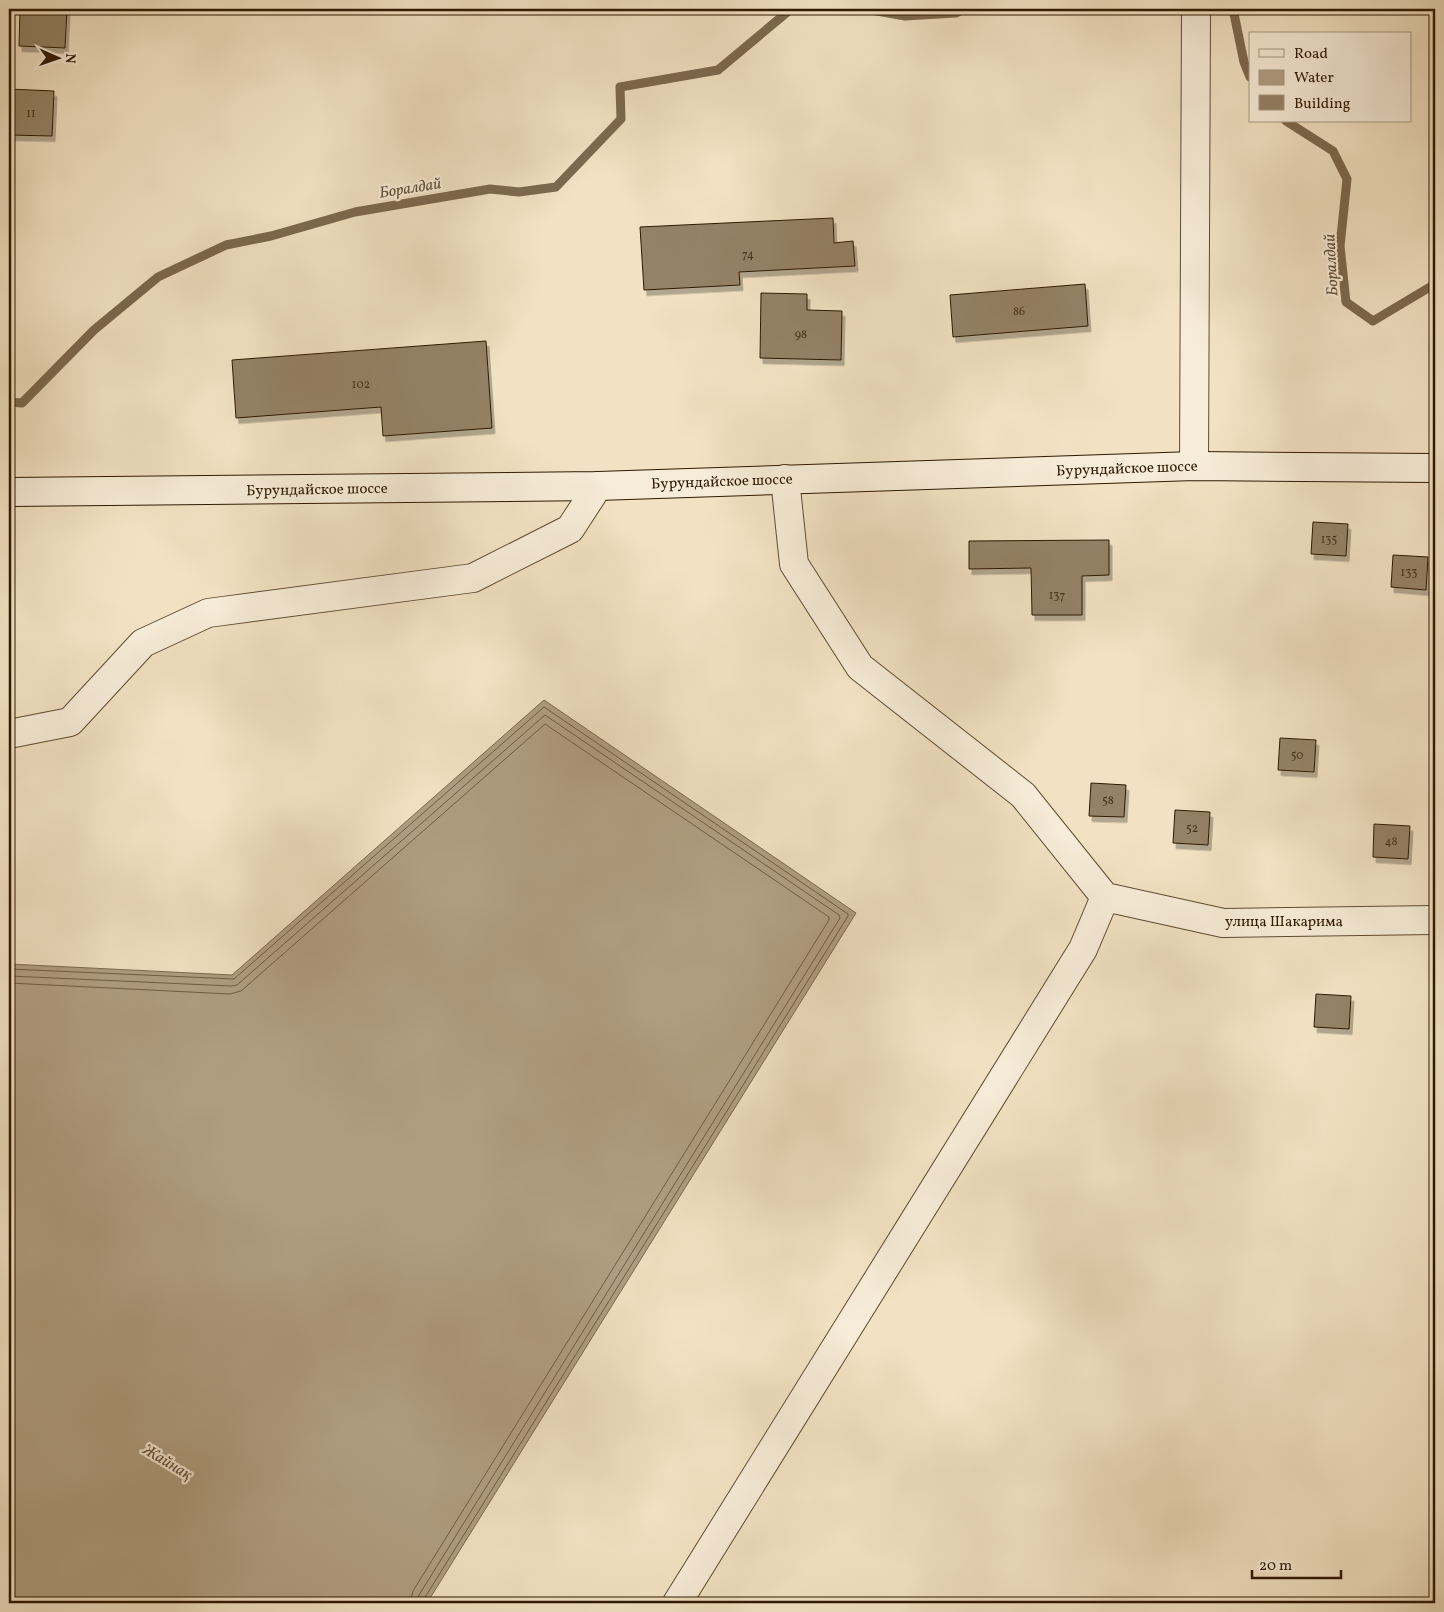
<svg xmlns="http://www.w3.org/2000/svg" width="1444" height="1612" font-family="Vollkorn,serif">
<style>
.water{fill:#b09e81;stroke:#7c694e}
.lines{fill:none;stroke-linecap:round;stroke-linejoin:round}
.shore{stroke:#705c41;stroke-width:1}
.stream{stroke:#7c694e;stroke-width:9}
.building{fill:#948266;stroke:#2f1901;filter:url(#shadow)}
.minor-casing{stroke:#604b32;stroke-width:30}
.secondary-casing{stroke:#2f1901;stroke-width:30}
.minor{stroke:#f7ecd8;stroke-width:28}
.secondary{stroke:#f7ecd8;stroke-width:28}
.labels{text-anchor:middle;stroke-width:4.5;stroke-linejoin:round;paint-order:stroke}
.number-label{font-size:12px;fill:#48331a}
.street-label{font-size:15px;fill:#2f1901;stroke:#f7ecd8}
.water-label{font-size:16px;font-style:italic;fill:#634e34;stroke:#f7ecd8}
</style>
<defs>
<filter id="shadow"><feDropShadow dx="3" dy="5.5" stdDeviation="0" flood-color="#0004"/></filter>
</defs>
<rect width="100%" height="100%" fill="#f2e2c3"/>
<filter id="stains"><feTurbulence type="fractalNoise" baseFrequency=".004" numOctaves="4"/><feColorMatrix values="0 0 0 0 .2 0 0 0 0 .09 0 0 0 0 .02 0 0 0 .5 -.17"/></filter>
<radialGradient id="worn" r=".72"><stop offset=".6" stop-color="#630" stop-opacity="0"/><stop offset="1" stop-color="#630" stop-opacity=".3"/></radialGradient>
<path class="water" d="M544 700 856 913 427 1603H9V964L232 975Z"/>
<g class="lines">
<path class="shore" d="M9 969 234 979 544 707 848 914V916L424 1599V1603
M9 976 231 986 237 985 545 715 839 915 840 918 419 1595 417 1603
M9 983 230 994 241 991 545 724 829 917V920L413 1591 410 1603"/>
<path class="stream" d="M866 9 905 16 956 13 963 9
M1233 9 1244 62 1250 77
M1286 121 1333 151 1347 179 1340 246 1346 302 1373 321 1435 284
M9 402 22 403 94 330 158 277 226 245 271 236 355 212 490 189 519 192 556 187 621 119 620 87 718 70 791 9"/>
</g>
<path class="building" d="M20 9H67L65 48 19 46Z
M9 89 54 91 52 136 9 135Z
M833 218 834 243 853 241 855 266 739 272 740 285 644 290 640 227Z
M1085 284 1088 326 953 337 950 295Z
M761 293 807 294V310L842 311 841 360 760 358Z
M486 341 492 428 383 436 381 407 236 418 232 360Z
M1313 522 1348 524 1346 556 1311 554Z
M1109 540V575L1082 576V615H1032L1031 568 969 569V541Z
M1393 555 1428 557 1426 590 1391 587Z
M1280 738 1316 740 1314 772 1278 770Z
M1091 783 1126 785 1124 817 1089 816Z
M1175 810 1210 812 1208 845 1173 843Z
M1374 824 1410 826 1408 859 1373 857Z
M1316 994 1351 996 1349 1029 1314 1027Z"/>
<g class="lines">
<defs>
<path id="minor" d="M1194 466 1196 9
M785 479 794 564 860 667 1023 795 1105 897
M9 734 70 722 143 643 208 613 473 578 570 529 598 486
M1105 897 1223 923 1435 920
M677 1603 1083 949 1105 897"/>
<path id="secondary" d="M9 492 598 486 1194 466 1435 468"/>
</defs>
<use href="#minor" class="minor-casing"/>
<use href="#secondary" class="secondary-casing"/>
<use href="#minor" class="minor"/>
<use href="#secondary" class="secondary"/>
</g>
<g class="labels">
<g class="number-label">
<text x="31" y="117">11</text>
<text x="748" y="258">74</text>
<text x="1019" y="315">86</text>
<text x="801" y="338">98</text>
<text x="361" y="388">102</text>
<text x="1329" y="543">135</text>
<text x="1409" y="576">133</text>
<text x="1057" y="599">137</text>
<text x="1297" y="759">50</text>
<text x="1108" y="804">58</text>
<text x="1192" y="832">52</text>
<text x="1391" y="845">48</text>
</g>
<g class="street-label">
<text transform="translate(1127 468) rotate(-2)" y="5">Бурундайское шоссе</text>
<text transform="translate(722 481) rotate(-2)" y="5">Бурундайское шоссе</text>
<text transform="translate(317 489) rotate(-1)" y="5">Бурундайское шоссе</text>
<text x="1284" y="926">улица Шакарима</text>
</g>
<g class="water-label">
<text transform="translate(410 187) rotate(-9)" y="6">Боралдай</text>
<text transform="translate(1330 265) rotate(-93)" y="6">Боралдай</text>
<text transform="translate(168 1461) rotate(31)" y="6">Жайнақ</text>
</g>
</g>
<rect width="1444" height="1612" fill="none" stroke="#f2e2c3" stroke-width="30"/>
<rect x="10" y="10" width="1424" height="1592" fill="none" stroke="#2f1901" stroke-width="2.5"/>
<rect x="15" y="15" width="1414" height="1582" fill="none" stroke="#2f1901"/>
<rect x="1249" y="32" width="162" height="90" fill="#f7ecd8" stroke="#a79882"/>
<rect x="1259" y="49" width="25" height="8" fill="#f7ecd8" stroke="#a79882"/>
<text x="1294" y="58" font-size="15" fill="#2f1901">Road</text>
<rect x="1259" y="70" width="25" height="15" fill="#b09e81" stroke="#a79882"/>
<text x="1294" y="82" font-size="15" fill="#2f1901">Water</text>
<rect x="1259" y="95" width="25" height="15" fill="#948266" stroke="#a79882"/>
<text x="1294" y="108" font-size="15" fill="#2f1901">Building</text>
<g transform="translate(58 58) rotate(92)" stroke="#f7ecd8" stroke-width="4" paint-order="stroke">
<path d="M0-4L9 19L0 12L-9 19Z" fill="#2f1901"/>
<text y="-8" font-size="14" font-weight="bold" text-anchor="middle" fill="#2f1901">N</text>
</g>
<path d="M1252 1570v8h89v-8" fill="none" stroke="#2f1901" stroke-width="2.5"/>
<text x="1259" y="1570" font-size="15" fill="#2f1901" stroke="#f7ecd8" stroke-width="4" paint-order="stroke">20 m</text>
<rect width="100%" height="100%" filter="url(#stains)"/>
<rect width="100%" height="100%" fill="url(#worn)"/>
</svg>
